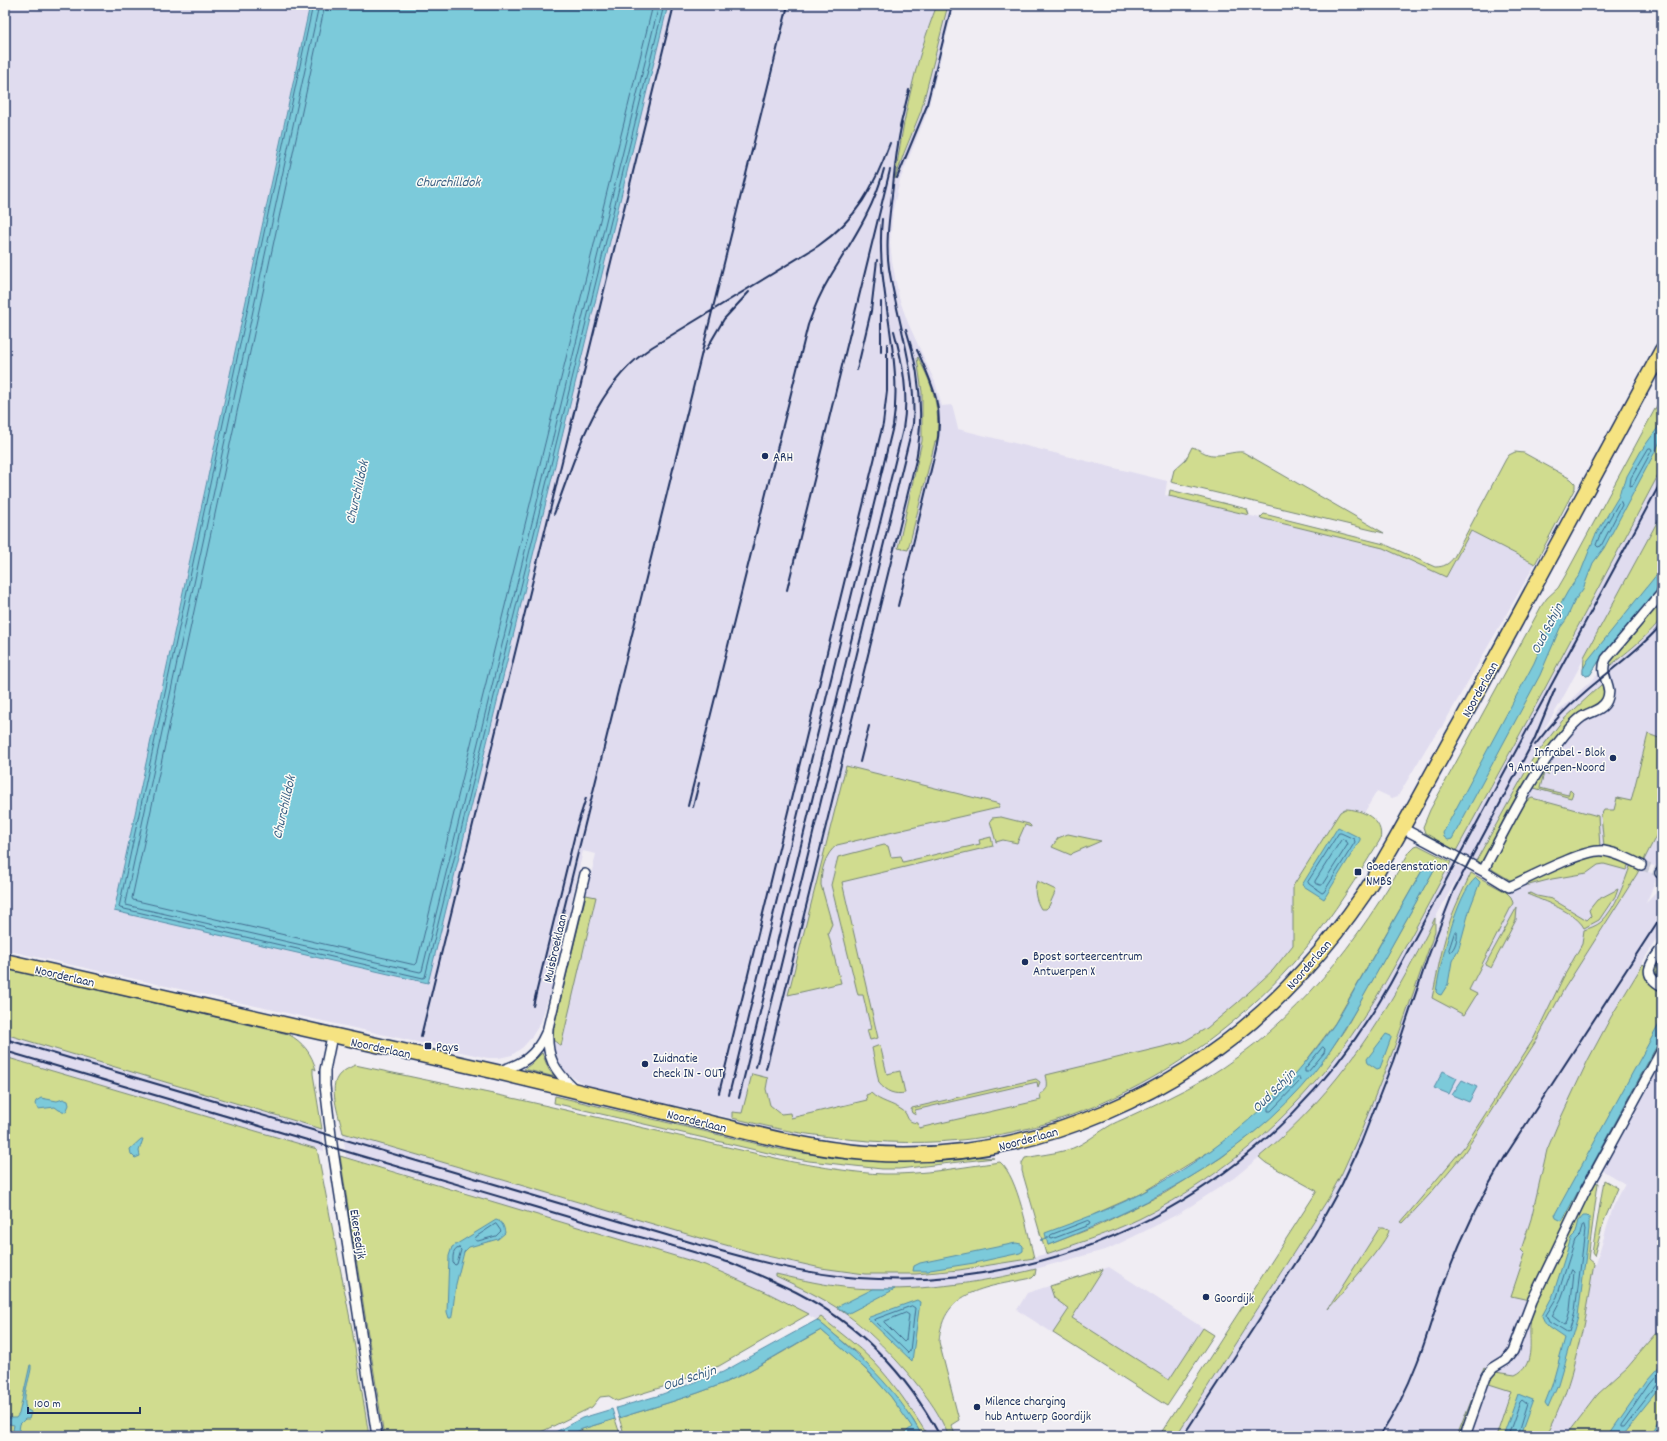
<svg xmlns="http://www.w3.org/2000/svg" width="1667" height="1441" font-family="Dekko,sans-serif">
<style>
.built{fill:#e0dcef}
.green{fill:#d0dc8f;stroke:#768676;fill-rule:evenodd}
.water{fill:#7ccada;stroke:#558ca8}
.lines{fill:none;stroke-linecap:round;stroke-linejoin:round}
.shore{stroke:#426d90;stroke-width:1}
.stream{stroke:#558ca8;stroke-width:2}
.street-tunnel{stroke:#c5c7d5;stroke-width:9;stroke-dasharray:9 4.5;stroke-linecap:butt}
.street-casing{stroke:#1b2f5e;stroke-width:12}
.primary-casing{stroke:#1b2f5e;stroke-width:17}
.street{stroke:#fdfcf7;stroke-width:9}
.primary{stroke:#f5e382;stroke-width:14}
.rail{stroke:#1b2f5e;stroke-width:2}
.poi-dot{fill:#1b2f5e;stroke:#fdfcf7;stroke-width:1.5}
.labels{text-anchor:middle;stroke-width:3;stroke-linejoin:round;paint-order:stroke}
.poi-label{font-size:13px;fill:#1b2f5e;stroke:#fdfcf7;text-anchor:start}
.street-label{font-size:13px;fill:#1b2f5e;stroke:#fdfcf7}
.water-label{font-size:14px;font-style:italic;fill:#385e83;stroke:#fdfcf7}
</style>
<rect width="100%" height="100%" fill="#f0edf3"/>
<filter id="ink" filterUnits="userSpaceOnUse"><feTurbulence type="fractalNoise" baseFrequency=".025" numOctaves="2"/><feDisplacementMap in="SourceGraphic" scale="8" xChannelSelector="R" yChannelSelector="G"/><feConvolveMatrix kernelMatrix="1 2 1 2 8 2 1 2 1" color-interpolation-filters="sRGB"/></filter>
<g filter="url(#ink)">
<path class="built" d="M5 5H310L114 911 668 5H937L921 51 904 120 896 176 921 111 948 5H954L927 113 900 180 893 210 890 243 892 261 899 298 908 323 935 382 942 406 952 405 958 429 1167 481 1165 495 1383 548 1446 577 1471 531 1535 564 1442 727 1430 742 1398 796 1392 798 1377 791 1364 813 1376 821 1298 946 1230 1015 1143 1074 929 1134 774 1119 766 1089 768 1078 742 1113 733 1112 732 1118 592 1087 582 1083 572 1077 564 1070 555 1055 553 1032 596 854 583 851 551 989 541 1022 531 1038 523 1047 512 1055 499 1058H488L5 950Z
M1662 468V512L1558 707 1539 737 1560 710 1583 688 1599 674 1602 684 1610 677 1607 668 1633 647 1652 629 1662 616V869L1643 862 1640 868 1658 876 1646 903 1662 887V930L1642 963 1643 964 1611 1017 1588 1060 1547 1150 1531 1219 1521 1250 1525 1254 1511 1295 1535 1302 1529 1326V1359L1525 1367 1520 1373 1511 1391 1496 1436H1176L1328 1199 1342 1173 1394 1048 1428 950 1458 876 1394 995 1353 1060 1332 1085 1304 1117 1274 1145 1234 1178 1180 1213 1145 1231 1108 1249 1028 1271 962 1284 917 1289H873L831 1285 776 1275V1276L812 1292 837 1307 876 1340 902 1367 924 1393 938 1414 949 1436H922L913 1420 859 1355 817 1320 768 1293 705 1265 510 1208 463 1191 346 1157 343 1133 704 1239 758 1254 821 1268 930 1274 1001 1264 1046 1254 1100 1236 1139 1219 1183 1195 1217 1172 1251 1146 1284 1116 1316 1081 1362 1020 1392 970 1451 862 1472 873 1476 861 1456 851 1543 692Z
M5 1034 322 1129 324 1151 5 1057Z
M1662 1055V1327L1627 1368 1598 1394 1566 1436H1546L1563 1401 1571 1375 1584 1321 1594 1264H1596L1613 1207 1625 1184 1600 1169Z
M1109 1267 1214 1335 1167 1406 1017 1310 1027 1293Z"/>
<path class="green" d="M937 5H948L921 111 904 153 895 179C903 120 915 61 937 5Z
M918 357C934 388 940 407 937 441L935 442 908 550 898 548 922 441V392L917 358Z
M1662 396V468L1543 692 1456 851 1425 833 1423 827 1430 810 1542 605 1547 598 1558 588 1565 576Z
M1192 447C1200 449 1205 455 1213 455 1223 456 1233 451 1243 452L1384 533 1171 482 1174 470 1186 459Z
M1515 452 1524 453 1571 479 1575 483V488L1535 564 1471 531 1446 577 1383 548 1260 518 1264 514 1384 544 1435 567C1444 567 1449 564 1454 557L1506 459 1509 455Z
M1170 490 1247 509 1249 515 1169 496Z
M1662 513V585L1599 661 1590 675 1586 676 1583 673 1584 657Z
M1662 598C1662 603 1664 612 1662 616 1656 630 1620 658 1607 668V664Z
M1602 684 1604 694 1602 699 1538 763 1522 789 1482 864 1476 861 1532 760 1562 721Z
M1648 734 1659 738 1662 734V815L1657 834 1643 862 1604 847 1601 815 1604 810H1614L1617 798 1631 801Z
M1547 764 1551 765 1548 775 1544 773 1540 788 1568 795 1570 790 1573 793 1571 798 1534 788 1533 786Z
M846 766 1000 804 998 808 837 845C825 854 821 870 821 885L832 924 828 933 841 983 788 995Z
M1532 798 1598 816 1600 847 1514 880H1510L1493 870 1491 867 1492 863 1526 801Z
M1345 809C1362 809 1385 820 1380 840 1357 877 1334 914 1306 948 1220 1052 1096 1127 961 1140 913 1145 862 1142 815 1135 787 1132 759 1124 732 1118V1112L742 1113 752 1074 768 1078 766 1089 770 1105 781 1114 790 1113 791 1118 867 1100 866 1095 871 1093C880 1102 892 1103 902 1110 910 1115 904 1122 918 1123L919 1128 1041 1100 1040 1094C1049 1090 1048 1084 1046 1075L1183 1042 1207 1028 1237 1003 1273 970 1293 945V886L1340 812Z
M1001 817 1029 824 1031 826V827L1025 825 1017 843 1003 840 996 842 990 821 992 818Z
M1068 834 1101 841 1073 853 1071 855 1052 847 1058 838Z
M991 837 993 846 842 882 878 1038 870 1040 867 1030 871 1029 863 995H858L831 885 838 857 884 845 888 846 891 857 901 856 903 862 980 844 979 840Z
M1418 845 1451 862C1422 915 1395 969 1362 1020 1306 1105 1230 1174 1139 1219 1109 1233 1077 1244 1046 1254L1022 1171V1163L1025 1158C1039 1155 1053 1154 1067 1150 1082 1146 1093 1136 1106 1128 1113 1123 1122 1120 1130 1116 1156 1104 1182 1092 1206 1078 1299 1021 1357 943 1410 851L1415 846ZM1427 862 1436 864 1435 868 1345 1029 1327 1055 1305 1081 1253 1133 1222 1157 1165 1193 1095 1227 1048 1245 1095 1214 1140 1194 1215 1148 1247 1123 1297 1073 1335 1023Z
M1601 855 1616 858 1629 864 1626 870 1604 864 1598 865 1587 873 1552 879 1529 885H1521L1581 858Z
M1631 864 1640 868 1637 874 1564 989 1536 1041 1464 1153 1430 1194 1403 1223 1401 1222 1464 1147 1533 1040 1563 978 1582 944 1584 930C1590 928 1596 926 1601 922 1616 908 1624 883 1631 864Z
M1471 873 1506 892 1511 897 1513 903 1469 990 1477 994 1464 1015 1432 998C1437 975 1441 951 1448 928 1453 909 1463 891 1471 873Z
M1037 881 1056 890 1049 906 1046 909H1041C1036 901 1033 890 1037 881Z
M1618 889 1616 895 1599 920 1584 928C1576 912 1543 901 1527 894L1531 893 1537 896 1552 899 1587 920 1591 916 1589 910 1597 900Z
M586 895 596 897 561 1046 553 1040 554 1026Z
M1517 907 1516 920 1491 968 1485 965Z
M1435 918V931L1394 1048 1362 1129 1342 1173 1328 1199 1176 1436H1159L1317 1191 1266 1163 1259 1157C1338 1093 1391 1008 1435 918Z
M1662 953V982C1650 972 1654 965 1662 953Z
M1643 964 1645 966C1643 979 1651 984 1662 990V1045L1611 1137 1529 1300 1511 1296 1525 1254 1521 1250 1531 1219 1547 1150 1557 1126 1588 1060 1611 1017Z
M5 968 288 1034C303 1042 312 1054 316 1070L313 1068V1074L322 1129 5 1034Z
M880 1045 887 1074 900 1071 905 1093C895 1095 886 1092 879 1083L872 1048Z
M542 1053 549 1070 555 1077 524 1069 531 1064Z
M5 1057 317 1149 352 1329 369 1436H5Z
M355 1065 517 1099 793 1162C823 1167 853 1173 884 1174 922 1175 962 1167 1000 1162 1018 1177 1028 1234 1034 1258L959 1270 916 1274H865L821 1268 758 1254 704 1239 343 1133C340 1119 329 1090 337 1078 340 1072 349 1068 355 1065Z
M1036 1079 1040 1082 1038 1087 1037 1082 915 1110 916 1115 912 1113 911 1110 912 1108Z
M555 1096 779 1149 834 1158 902 1162 980 1157 994 1158 899 1169H882L809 1161 781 1156 554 1103Z
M340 1156 705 1265 768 1293 809 1314 719 1366 666 1386 617 1401 609 1396 600 1397 592 1407 533 1436H384Z
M1604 1180 1618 1188 1604 1221 1594 1256 1592 1253Z
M1593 1181 1598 1183 1588 1259 1594 1264C1584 1322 1575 1383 1546 1436H1496L1511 1391 1486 1383 1495 1372 1515 1375C1535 1366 1529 1343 1530 1326 1530 1319 1532 1313 1533 1307Z
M1380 1227H1384L1389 1230C1390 1239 1338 1298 1328 1309Z
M1036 1269 1035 1275 1032 1278C990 1287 942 1288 939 1342L959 1420 951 1425 956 1436H949C945 1429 942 1421 938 1414 919 1382 874 1333 843 1312 822 1297 799 1287 776 1276V1274C802 1280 828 1286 854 1288 915 1292 977 1284 1036 1269Z
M1103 1269 1072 1318 1169 1380 1203 1328 1214 1335 1167 1406 1053 1333 1069 1309 1054 1298 1050 1286Z
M821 1317C838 1331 857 1345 873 1361 894 1383 912 1410 928 1436H922L913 1420 859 1355 817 1320Z
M1662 1327V1436H1566L1598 1394 1627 1368Z
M821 1330C858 1361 895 1393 917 1436H569L582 1429 615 1419 619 1431 623 1430 619 1418C654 1407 690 1397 724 1383 758 1368 789 1348 821 1330Z
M1484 1367 1486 1368 1461 1436H1457Z"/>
<path class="water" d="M310 5H668L428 983 114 911Z
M1662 416V437L1656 450 1604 548 1593 563 1583 589 1575 600 1566 620 1560 628 1540 675 1452 839 1448 840 1444 837 1443 833 1534 663 1554 616 1568 591 1580 574 1595 536 1619 496 1621 488 1625 483 1627 476 1641 451 1657 429Z
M1662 568V585L1599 661 1590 675 1586 676 1583 673V669L1588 660Z
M1338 827 1360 838V840L1324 899 1302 885Z
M1430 861H1434L1435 868C1415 904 1395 940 1375 976 1360 1003 1345 1029 1328 1054 1260 1149 1154 1204 1048 1245L1045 1233C1077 1221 1109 1210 1140 1194 1218 1154 1283 1097 1334 1025 1345 1008 1354 990 1364 973 1385 936 1406 899 1427 862Z
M1476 878 1480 882 1470 908 1459 948 1452 961 1448 984 1441 995 1438 994 1436 992C1439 968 1457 892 1476 878Z
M1662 1019V1036L1562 1221 1556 1218 1555 1214Z
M1386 1034 1391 1036V1038L1380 1068 1377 1069 1368 1063 1367 1059Z
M1443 1071 1457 1078 1449 1094 1434 1088Z
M1462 1080 1477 1087 1469 1102 1452 1095Z
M41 1098 57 1101 63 1099 68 1101 69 1105 66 1112 59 1110 55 1107 38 1109 35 1104 36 1101Z
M141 1139H143L139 1151 140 1156 135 1158 131 1154 130 1149Z
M1583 1215H1587L1589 1217V1230L1578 1316 1558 1384 1548 1407 1545 1403 1552 1385 1565 1338 1546 1325 1542 1316 1553 1295 1571 1238 1576 1233 1579 1220Z
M496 1220C503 1222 504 1227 505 1233L498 1239 469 1247 464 1252 456 1284 452 1316 451 1318H449L447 1312 449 1256 452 1247Z
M1016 1243 1021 1244 1023 1246V1251L1020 1253 974 1263 930 1270 929 1271H913L914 1266 920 1263Z
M873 1289H895L847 1314 837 1307Z
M917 1300 920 1302 912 1361 867 1318Z
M817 1320C859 1355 896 1387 922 1436H917L914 1432 908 1436H901L912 1427 891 1397 870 1373 821 1330C789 1347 758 1368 724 1383 690 1397 654 1407 619 1418L616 1408 657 1396 723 1372Z
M1662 1362V1385L1621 1436H1607L1646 1380Z
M30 1365H31V1369C29 1381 22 1397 26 1409L31 1412 29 1419H25L20 1424 18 1436H12L14 1425 5 1423V1418H16L19 1414Z
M1518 1394 1533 1400 1520 1436H1503Z
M612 1409 615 1419 582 1429 569 1436H548L582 1418Z
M1662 1415V1433L1660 1436H1650Z"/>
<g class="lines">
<path class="shore" d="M313 5 119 907 120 908 423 978 425 977 664 5
M319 5 125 903 126 905 420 972 422 971 659 5
M325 5 132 898 133 900 415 965 417 963 653 5
M1649 448H1651L1652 450 1633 485 1630 486 1631 478Z
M1621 502 1622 505 1601 546 1598 547 1596 545 1599 537 1618 504Z
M1339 833H1341L1354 839 1355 842 1324 892 1322 893 1309 884 1308 882Z
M1343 839 1347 842 1348 844 1322 885H1320L1315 883V881L1341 840Z
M1455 932H1457C1458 938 1455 949 1450 952L1449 950Z
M1323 1047 1325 1049 1324 1053 1308 1072H1305V1069Z
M1299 1077 1300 1081 1271 1111H1268V1108Z
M1087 1221 1090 1223 1089 1225 1052 1239 1050 1238 1051 1235Z
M496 1224 501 1231 496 1236 478 1241 475 1240 476 1237Z
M1584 1225 1585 1230 1575 1311 1569 1332 1567 1333 1549 1322 1546 1315 1557 1297 1575 1240 1580 1235 1582 1226Z
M459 1248 461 1250 457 1264 455 1265 453 1263C453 1257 452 1250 459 1248Z
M1572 1270 1574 1272 1570 1310 1566 1324 1564 1325 1552 1316 1561 1299Z
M912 1306 915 1308 910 1351 908 1353 874 1320Z
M906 1313 909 1315 906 1340 904 1342 884 1322Z
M1662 1368 1649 1383 1621 1424V1426H1624L1657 1384 1662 1383
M1508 1436 1520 1402 1522 1400 1527 1404 1517 1436"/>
<path class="stream" d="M1041 1240 1048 1238"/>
<path class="street-tunnel" d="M1641 865 1660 873"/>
<defs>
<path id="street" d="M1402 828 1483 871 1509 887C1529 878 1585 848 1604 851 1617 853 1629 859 1641 865
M1483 871C1508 824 1531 775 1565 734 1570 728 1576 721 1582 717 1590 712 1603 710 1607 700 1614 685 1598 676 1606 659L1662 593
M1660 873 1662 874
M1662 948C1651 963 1640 974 1662 986
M332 1036 325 1070V1086L332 1144 377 1436
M499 1071C523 1064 536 1056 546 1033
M575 1090C554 1070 546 1058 548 1028L585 874
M1465 1436 1486 1376 1493 1368 1506 1360 1513 1351 1532 1301 1585 1191 1662 1050"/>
<path id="primary" d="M5 961C169 999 333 1035 497 1072 565 1088 633 1105 702 1121 756 1134 810 1149 866 1153 1031 1166 1197 1091 1306 968 1327 945 1347 919 1364 894 1374 879 1382 863 1391 848 1415 806 1438 762 1462 720 1529 597 1596 473 1662 350"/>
</defs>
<use href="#street" class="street-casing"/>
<use href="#primary" class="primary-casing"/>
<use href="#street" class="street"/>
<use href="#primary" class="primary"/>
<path class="rail" d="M900 127 909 90
M897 178 926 108 952 5
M881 302V352
M706 350 724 319 749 292
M857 370 871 311 877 260
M554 514C578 452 594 386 652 347L818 246C857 219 874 187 890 143
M787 590 890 170
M898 606 936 449C945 410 933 385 917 350
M1535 745C1550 725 1567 707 1586 691 1612 669 1639 650 1662 624
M860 762 869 726
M688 806 808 325C814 308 821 292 830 277 851 242 874 209 884 169
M693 807 699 783
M550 957 560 925 788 5
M533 1006 577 826 586 798
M421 1036 674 5
M5 1039 700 1245C752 1260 804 1274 858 1278 1082 1294 1281 1177 1390 984L1662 480
M5 1051 606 1228 670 1245 734 1264
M756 1067 913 424C917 372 897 320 889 268 885 241 890 214 893 186 895 165 897 144 902 123
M766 1069 916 460C924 416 920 371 906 329
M719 1093 883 424 887 391V344
M729 1095 893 426C904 357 875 289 882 219
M739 1098 903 429C909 395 903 364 894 331
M729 1262C752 1272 774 1281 796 1292 858 1324 907 1374 940 1436
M1183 1436 1314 1235 1342 1184 1361 1143 1393 1061 1428 957 1454 890 1534 740 1555 689
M1380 1436C1395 1413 1407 1389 1417 1363 1427 1338 1434 1311 1443 1286 1460 1240 1481 1196 1506 1155L1662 915"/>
</g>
</g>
<g class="poi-dot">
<circle cx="765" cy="456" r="4"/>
<circle cx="1613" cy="758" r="4"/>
<rect x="1354" y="868" width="8" height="8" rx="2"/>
<circle cx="1025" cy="962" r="4"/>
<rect x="424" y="1042" width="8" height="8" rx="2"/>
<circle cx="645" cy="1064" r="4"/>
<circle cx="1206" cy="1297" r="4"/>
<circle cx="977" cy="1407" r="4"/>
</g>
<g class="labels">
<g class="poi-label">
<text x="773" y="461">ARH</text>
<text x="1605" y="756" text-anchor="end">Infrabel - Blok<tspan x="1605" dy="15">9 Antwerpen-Noord</tspan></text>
<text x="1366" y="870">Goederenstation<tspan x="1366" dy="15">NMBS</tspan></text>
<text x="1033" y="960">Bpost sorteercentrum<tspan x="1033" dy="15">Antwerpen X</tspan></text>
<text x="436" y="1051">Pays</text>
<text x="653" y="1062">Zuidnatie<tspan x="653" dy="15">check IN - OUT</tspan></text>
<text x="1214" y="1302">Goordijk</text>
<text x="985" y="1405">Milence charging<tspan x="985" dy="15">hub Antwerp Goordijk</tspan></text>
</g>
<g class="street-label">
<text transform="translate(1479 689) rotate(-61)" y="5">Noorderlaan</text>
<text transform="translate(554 948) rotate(-77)" y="5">Muisbroeklaan</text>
<text transform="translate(1308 964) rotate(-49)" y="5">Noorderlaan</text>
<text transform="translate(65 975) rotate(13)" y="5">Noorderlaan</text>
<text transform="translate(381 1047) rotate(12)" y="5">Noorderlaan</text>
<text transform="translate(697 1120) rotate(14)" y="5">Noorderlaan</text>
<text transform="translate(1028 1138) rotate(-15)" y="5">Noorderlaan</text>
<text transform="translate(359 1234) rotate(81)" y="5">Ekersedijk</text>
</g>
<g class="water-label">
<text x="448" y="186">Churchilldok</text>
<text transform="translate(356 492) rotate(-77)" y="5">Churchilldok</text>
<text transform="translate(1546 628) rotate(-63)" y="5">Oud Schijn</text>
<text transform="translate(283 807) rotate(-77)" y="5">Churchilldok</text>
<text transform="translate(1273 1090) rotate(-45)" y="5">Oud Schijn</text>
<text transform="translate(689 1377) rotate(-18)" y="5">Oud Schijn</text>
</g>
</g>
<rect width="1667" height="1441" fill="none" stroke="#fdfcf7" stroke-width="20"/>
<rect x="10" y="10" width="1647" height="1421" fill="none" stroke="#1b2f5e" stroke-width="1.5" filter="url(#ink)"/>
<path d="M28 1407v6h112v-6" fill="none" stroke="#1b2f5e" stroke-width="2"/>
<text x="34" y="1407" font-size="12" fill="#1b2f5e" stroke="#fdfcf7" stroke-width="3" paint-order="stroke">100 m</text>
</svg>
